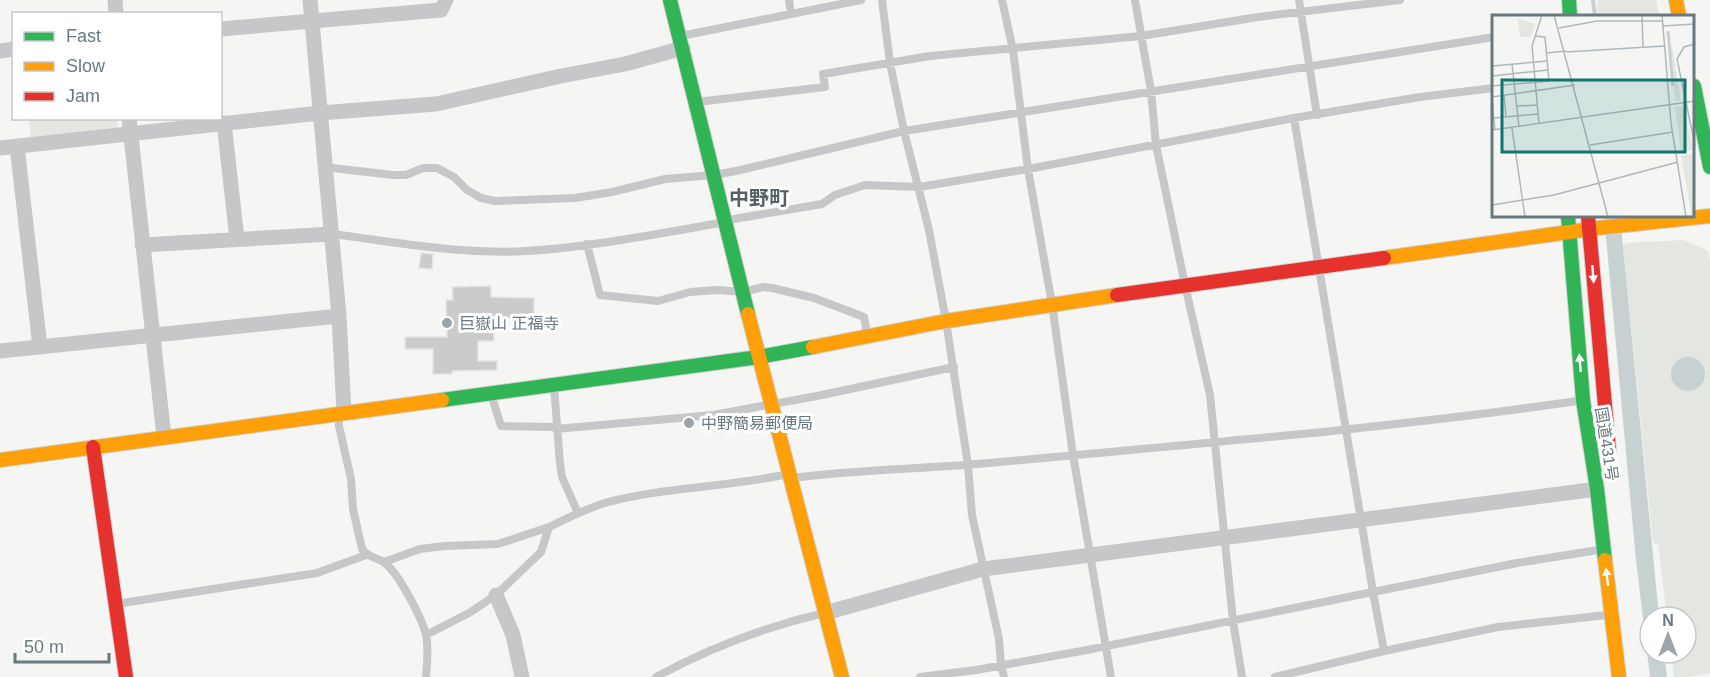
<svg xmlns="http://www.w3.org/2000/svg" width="1710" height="677" font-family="Helvetica,'Noto Sans JP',sans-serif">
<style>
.green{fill:#e4e6e2}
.water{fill:#c8d1d2}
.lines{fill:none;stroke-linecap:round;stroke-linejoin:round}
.stream{stroke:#c8d1d2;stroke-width:4}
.building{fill:#cacccc;stroke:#e4e4e4;stroke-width:1.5}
.fast-casing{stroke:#d0d1d1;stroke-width:16}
.slow-casing{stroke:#d0d1d1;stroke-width:16}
.jam-casing{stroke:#d0d1d1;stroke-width:16}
.lane{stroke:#c5c7c8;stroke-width:8}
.street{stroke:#c5c7c8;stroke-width:15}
.fast{stroke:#30b455;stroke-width:14}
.slow{stroke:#ff9f0a;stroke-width:14}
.jam{stroke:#e5322d;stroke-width:14}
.oneway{fill:#fff}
.poi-dot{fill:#9aa4a9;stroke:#fff;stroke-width:2}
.labels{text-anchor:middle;stroke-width:6;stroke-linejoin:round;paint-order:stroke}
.poi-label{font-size:16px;fill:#697980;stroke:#fff;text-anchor:start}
.street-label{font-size:16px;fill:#697980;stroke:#fff}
.quarter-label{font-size:20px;font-weight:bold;fill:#566166;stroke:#fff}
.inset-river{fill:none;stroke:#c8d1d2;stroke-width:3}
.inset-road{fill:none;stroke:#b0b8bc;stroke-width:1.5}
.view{fill:#0f766e;fill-opacity:0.15;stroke:#0f766e;stroke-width:3}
.inset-edge{fill:none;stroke:#697980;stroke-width:3}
</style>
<rect width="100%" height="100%" fill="#f5f5f4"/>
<path class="green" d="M1597 0H1656L1659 16H1598Z
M29 119H117L118 128 31 138Z
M1684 240 1708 251 1710 263V673L1689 677H1674L1671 653H1686V617H1667L1658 544 1653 543 1623 246 1626 243Z"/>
<path class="water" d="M1604 216H1620L1659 617H1650V653H1664L1667 677H1650L1636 560Z
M1671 374a17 17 0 1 1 34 0a17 17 0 1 1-34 0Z"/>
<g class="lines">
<path class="stream" d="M1593 0 1595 16"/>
</g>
<path class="building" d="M421 253 433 254 432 269 419 268Z
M491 286V297L534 298V315H519V318H493L494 341H478V361H497V370L452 371V374H433V349H405V337H447L446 300H453L452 287Z"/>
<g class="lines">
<defs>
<path id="fast" d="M670 0 748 314
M1569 0 1570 16
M1694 86 1710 167
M1568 216 1583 400 1597 489 1605 560
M442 400 759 357 813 347"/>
<path id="slow" d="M1676 0 1679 16
M1384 258 1598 228 1710 216
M748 314 842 677
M813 347 946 321 1117 295
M0 460 442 400
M1605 560 1619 677"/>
<path id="jam" d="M1588 216 1609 450
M1117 295 1384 258
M93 447 126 677"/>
</defs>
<use href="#fast" class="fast-casing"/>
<use href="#slow" class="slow-casing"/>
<use href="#jam" class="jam-casing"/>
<path class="lane" d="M789 0 791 14
M882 0 890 63 904 131 929 230 946 321 968 465 972 515 999 639 1001 665 1004 677
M1002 0 1013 50 1028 169 1052 304 1073 455 1111 677
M1135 0 1151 91 1156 145 1185 285 1210 395 1233 621 1242 677
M1299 0 1317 115
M681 36 861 0
M697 102 825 87 823 74 930 56 1141 36 1258 17 1400 0
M324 167 393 175H406L423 168H437L454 177 467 190 481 198 495 201 575 198 612 192 665 179 714 175 736 171 904 131 1494 37
M332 234C396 242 462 255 527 251 593 247 661 233 726 222L734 219 822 204 835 195 865 185 919 187 1028 169 1294 118 1420 97 1494 88
M587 244 600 295 658 301 690 292 717 290 743 292 763 287 772 288 814 298 864 317 867 333
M554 386 560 464 562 477 578 513
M491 394 501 426 556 427
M339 415V426L351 479 353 509 362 549C368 558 377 557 385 563 399 574 422 618 426 635 429 649 427 664 426 677
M556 429 713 415 817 396 954 367
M792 478C861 469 930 469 1000 462 1192 444 1385 429 1577 401
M384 562 420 549 445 546 498 544 549 527
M116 604 317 573 366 555
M426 635 469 613 496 595 541 552 549 527C568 518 587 508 608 502 667 487 729 487 788 474
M1384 651 1373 592 1517 563 1598 550
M656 677C709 648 764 627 824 613
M920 677 976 670 1087 650 1373 592 1294 118
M1275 677 1384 651 1498 627 1607 615"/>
<path class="street" d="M115 0 116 14
M310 0 339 316 344 412
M220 29 441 10 446 0
M0 51 14 49
M129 118 164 437
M224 123 237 239
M17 146 40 347
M0 148 320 113 436 104 561 76 625 64 683 48
M142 245 332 234
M0 351 339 316
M496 595 513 635 522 677
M825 613 983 569 1597 489"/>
<use href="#fast" class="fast"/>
<use href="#slow" class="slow"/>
<use href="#jam" class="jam"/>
</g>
<defs><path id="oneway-solid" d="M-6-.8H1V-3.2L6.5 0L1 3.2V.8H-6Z" transform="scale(1.5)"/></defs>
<g class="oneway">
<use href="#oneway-solid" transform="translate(1593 274) rotate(85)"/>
<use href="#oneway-solid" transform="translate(1580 363) rotate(-95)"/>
<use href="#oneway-solid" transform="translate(1607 577) rotate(-97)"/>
</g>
<g class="poi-dot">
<circle cx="447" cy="323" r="6"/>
<circle cx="689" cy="423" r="6"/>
</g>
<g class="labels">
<g class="poi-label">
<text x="459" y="329">巨嶽山 正福寺</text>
<text x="701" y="429">中野簡易郵便局</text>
</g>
<g class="street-label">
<text transform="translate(1607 444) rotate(81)" y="6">国道431号</text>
</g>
<g class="quarter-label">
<text x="759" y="205">中野町</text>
</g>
</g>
<g transform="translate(1492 15)">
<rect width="202" height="202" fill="#f5f5f4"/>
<path d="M26 4 43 9 39 22H28ZM178 31H180L189 86H183ZM183 91 192 92 201 135 189 138ZM202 138 203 202H200L189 141Z" fill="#e4e6e2"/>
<path class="inset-river" d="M176 16 181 71"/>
<path class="inset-road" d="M62 0 116 202M150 0 151 32M170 0 179 108 194 202M170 11 203 9M67 13 105 6H170M203 29 192 32 185 44 203 131M74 37 172 31M54 38 74 36M20 49 27 112M0 51 55 46M0 61 56 55M0 71 57 66 53 22 43 21M12 80 14 102M0 82 83 70M0 85 3 115M25 91 45 90M2 103 46 99M47 109 40 31 50 0M20 113 33 202M0 115 203 86M98 130 181 117M0 190 62 180 186 147"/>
<path class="view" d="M10 65H193V137H10Z"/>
<rect width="202" height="202" class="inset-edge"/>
</g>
<rect x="12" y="12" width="210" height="108" fill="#ffffff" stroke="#c3c9cc" stroke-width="1.5"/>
<rect x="24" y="32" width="30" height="9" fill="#30b455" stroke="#c3c9cc" stroke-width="1.5"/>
<text x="66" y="42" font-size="18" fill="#697980">Fast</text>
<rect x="24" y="62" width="30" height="9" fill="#ff9f0a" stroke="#c3c9cc" stroke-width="1.5"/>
<text x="66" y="72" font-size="18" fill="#697980">Slow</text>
<rect x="24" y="92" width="30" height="9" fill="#e5322d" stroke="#c3c9cc" stroke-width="1.5"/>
<text x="66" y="102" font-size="18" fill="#697980">Jam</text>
<g transform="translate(1668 635)"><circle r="28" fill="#ffffff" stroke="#c3c9cc" stroke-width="1.5"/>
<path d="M0-4.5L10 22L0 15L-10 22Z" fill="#9aa4a9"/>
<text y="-9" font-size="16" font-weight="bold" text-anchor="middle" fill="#697980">N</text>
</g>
<path d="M15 653v9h94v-9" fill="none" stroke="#697980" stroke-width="3"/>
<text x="24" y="653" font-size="18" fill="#697980" stroke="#ffffff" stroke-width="4.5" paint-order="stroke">50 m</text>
</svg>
